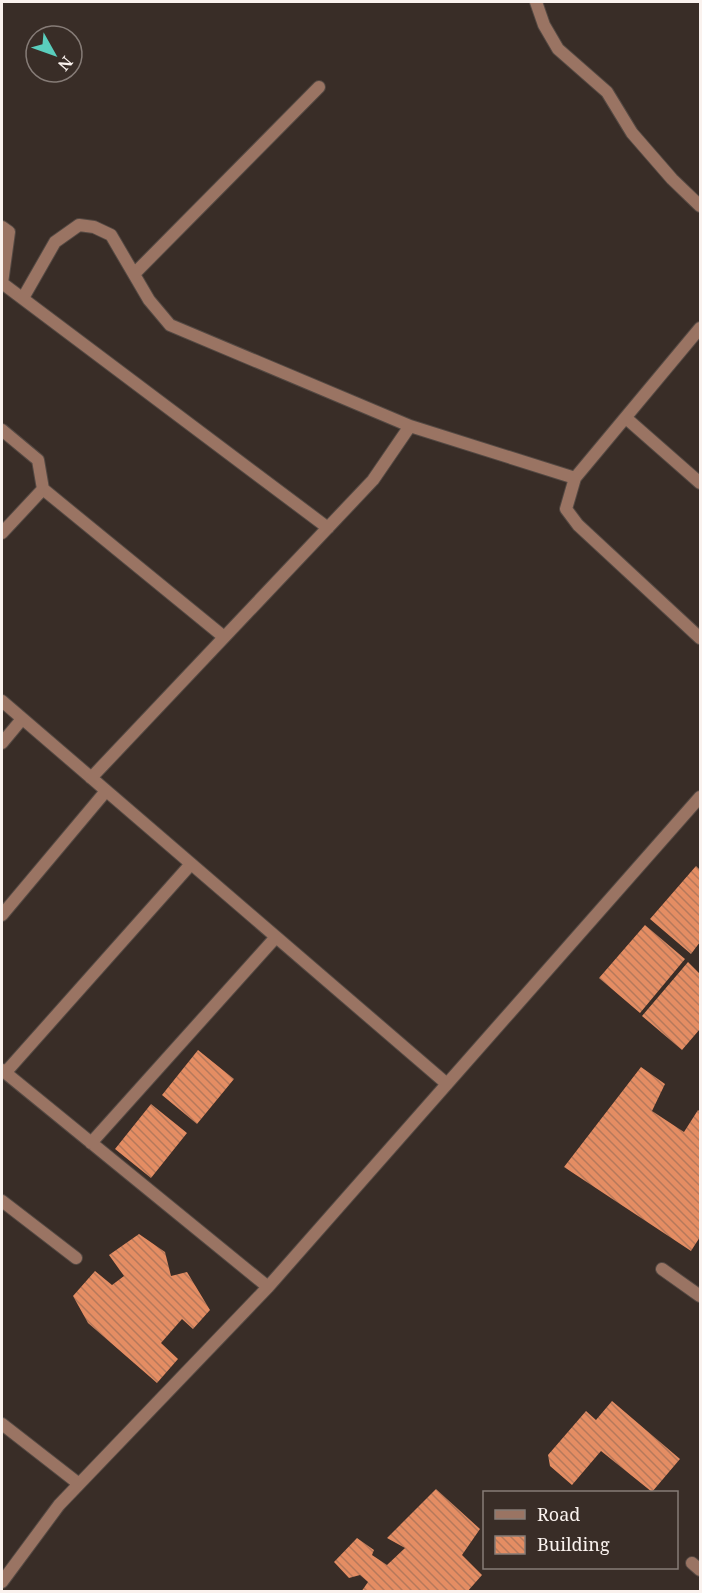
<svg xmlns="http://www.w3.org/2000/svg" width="702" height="1593" font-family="'Noto Serif',serif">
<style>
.building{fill:url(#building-back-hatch)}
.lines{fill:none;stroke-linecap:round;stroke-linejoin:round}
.minor-casing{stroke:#544943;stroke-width:14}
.minor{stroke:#9a7463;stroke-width:12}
</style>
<defs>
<pattern id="building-back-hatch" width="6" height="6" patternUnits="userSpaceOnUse" patternTransform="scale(1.5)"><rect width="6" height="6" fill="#e48d63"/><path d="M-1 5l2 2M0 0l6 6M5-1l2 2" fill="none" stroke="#b6795b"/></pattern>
</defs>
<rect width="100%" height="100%" fill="#392d27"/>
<path class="building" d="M696 866 700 870V942L691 954 650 919Z
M645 925 685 959 640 1013 599 978Z
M688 962 700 974V1029L682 1050 642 1016Z
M198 1050 234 1079 197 1124 162 1095Z
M641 1067 665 1084 652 1111 684 1132 698 1110 700 1112V1237L691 1251 564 1167Z
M151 1104 187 1133 151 1178 115 1149Z
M139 1234 165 1252 171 1276 187 1272 210 1310 193 1329 182 1319 161 1343 178 1359 157 1383 88 1323 73 1296 95 1271 112 1285 124 1276 109 1255Z
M612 1401 680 1459 652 1492 601 1451 572 1485 550 1466 548 1455 586 1411 596 1420Z
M436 1489 480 1529 462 1555 482 1575 467 1592H361L368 1582 360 1575 349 1578 334 1562 357 1538 374 1550 372 1555 387 1565 405 1548 387 1538Z"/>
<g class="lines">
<defs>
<path id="minor" d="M536 2 544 25 558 49 607 92 632 133 672 179 700 206
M2 227 9 232 2 283
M134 274 319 87
M2 283 328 528
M23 298 55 242 79 225 94 227 111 235 149 300 170 325 410 426
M700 328 575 478 566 509 578 525 700 638
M626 418 700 483
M2 430 38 460 43 489 224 637
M2 533 43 489
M2 701 447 1084
M2 743 22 719
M91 778 373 480 410 426 575 478
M2 915 106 791
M2 1070 268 1287
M5 1073 191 864
M91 1143 276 937
M2 1201 76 1258
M662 1269 700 1296
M2 1424 79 1484
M692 1563 700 1570
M2 1582 59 1505 268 1287 700 797"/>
</defs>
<use href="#minor" class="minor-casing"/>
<use href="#minor" class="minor"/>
</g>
<rect width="702" height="1593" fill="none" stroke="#faf2ee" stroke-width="6"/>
<rect x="483" y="1491" width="195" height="78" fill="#392d27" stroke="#867c77" stroke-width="1.5"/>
<rect x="495" y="1510" width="30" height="9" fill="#9a7463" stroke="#867c77" stroke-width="1.5"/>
<text x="537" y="1521" font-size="18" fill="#faf2ee">Road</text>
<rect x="495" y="1536" width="30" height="18" fill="url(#building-back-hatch)" stroke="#867c77" stroke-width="1.5"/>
<text x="537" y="1551" font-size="18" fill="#faf2ee">Building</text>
<g transform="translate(54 54) rotate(130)"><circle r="28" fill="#392d27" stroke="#867c77" stroke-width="1.5"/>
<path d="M0-4.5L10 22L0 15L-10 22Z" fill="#5acebd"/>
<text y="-9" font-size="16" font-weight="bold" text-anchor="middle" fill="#faf2ee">N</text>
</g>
</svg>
